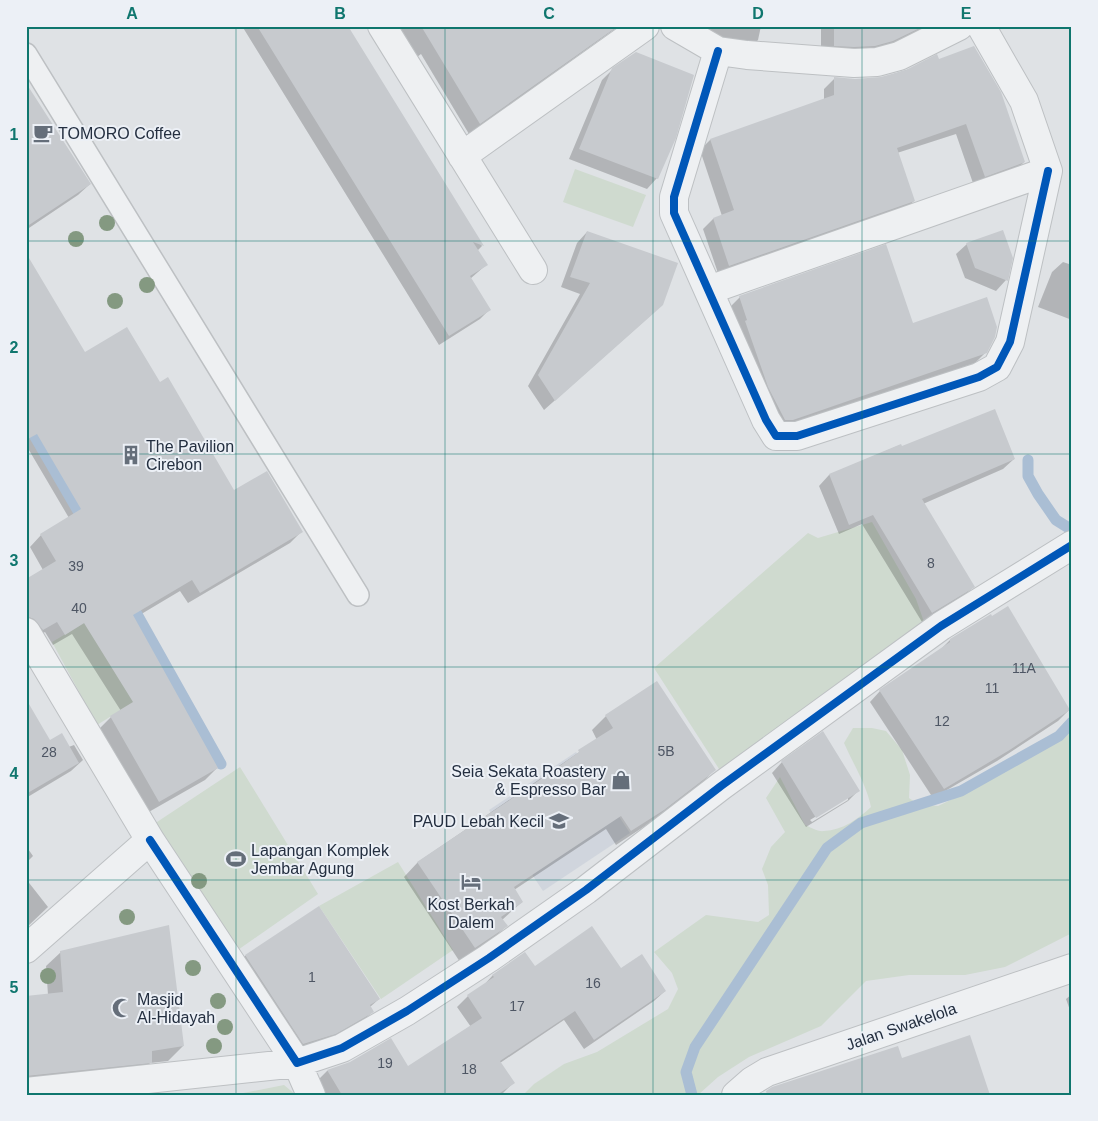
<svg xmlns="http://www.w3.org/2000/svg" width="1098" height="1121" font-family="Arial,sans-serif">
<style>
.built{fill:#d0d5dd}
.green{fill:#cfdacf}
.shadow{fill:#0003;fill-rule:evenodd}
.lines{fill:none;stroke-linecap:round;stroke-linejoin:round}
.stream{stroke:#aabed4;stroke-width:11}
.building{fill:#c7cace}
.lane-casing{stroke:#bdc0c3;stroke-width:24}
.street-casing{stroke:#bdc0c3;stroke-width:30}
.lane{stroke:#eef0f2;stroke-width:21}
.street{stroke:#eef0f2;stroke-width:28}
.cycleway-casing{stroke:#ecf0f6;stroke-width:11}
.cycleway{stroke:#0057b8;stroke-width:8}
.tree{fill:#849981}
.grid{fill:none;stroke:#0f766e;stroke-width:1;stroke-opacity:0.55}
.labels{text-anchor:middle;stroke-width:4;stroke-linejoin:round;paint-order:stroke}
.number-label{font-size:14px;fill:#4e5664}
.poi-label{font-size:16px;fill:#242f40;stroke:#ecf0f6;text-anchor:start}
.street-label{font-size:16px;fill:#242f40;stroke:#ecf0f6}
.neatline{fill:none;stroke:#0f766e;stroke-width:2}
.grid-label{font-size:16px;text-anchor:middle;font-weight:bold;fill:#0f766e}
</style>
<rect width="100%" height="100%" fill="#dfe2e5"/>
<path class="built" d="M576 752 630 833 543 891 489 810Z"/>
<path class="green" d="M575 169 646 195 633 227 563 202Z
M872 522 916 599 924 622 721 772 654 668 808 533 818 538Z
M129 597 169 680 97 725 52 642Z
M853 728H872L886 731 902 750 910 775 909 798 918 804 938 806 963 794 1055 735 1072 731V933L1005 967 965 975H909L866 981 821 1026 749 1057 718 1077 698 1095H523L534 1084 564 1064 597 1052 668 1009 678 989 672 973 654 952 706 915 758 922 769 915 768 885 762 869 771 847 785 832 766 798 780 777 805 825C810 827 818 832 824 831 843 830 858 819 871 807 866 783 853 764 844 743Z
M240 767 318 894 235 952 154 824Z
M398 862 453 950 381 999 319 906Z
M284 1085 296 1095H233Z"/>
<path class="shadow" d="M242 26H346L482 246 477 251 486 265 470 279 489 310 480 319 439 345Z
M399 26H619L469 134 421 54 417 57Z
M707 26H761L758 40 748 50 704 41Z
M821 26H923L911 38 879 54 821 59Z
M938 60 1024 162 1013 173 974 186 956 134 897 153 914 201 903 211 719 276 703 229 713 219 722 216 700 150 710 140 824 100V89L835 78 855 80 881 78Z
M613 69 657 178 647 189 569 159 602 80Z
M26 85 90 184 78 195 26 230Z
M587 232 651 315 544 410 528 386 580 294 561 287 577 243Z
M967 244 1006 280 996 291 965 278 956 254Z
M26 256 85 354 159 384 234 492 301 532 290 543 188 603 180 591 133 619 217 768 205 780 147 813 100 728 111 717 121 711 72 634 53 645 45 632 31 640 26 634V580L43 570 30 547 41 535 69 518 26 445Z
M1063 262 1072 265V320L1038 307 1052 272Z
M740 297 912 325 986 352 975 363 782 430 729 308Z
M900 445 901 448 1014 459 1003 469 923 504 973 587 963 597 922 622 862 524 839 534 819 486 829 475Z
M950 640 1069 710 1058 721 997 761 933 798 870 702 880 691 940 650Z
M26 702 55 752 74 745 83 760 71 771 26 798Z
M606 716 714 770 700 785 648 824 616 845 606 829 514 890 522 902 502 920 506 926 492 940 460 962 404 877 418 862 597 740 592 730Z
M782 762 858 791 848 801 806 827 772 773ZM848 797V800L812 822 810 820Z
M26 846 33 856 26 863Z
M26 879 48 907 26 928Z
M319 908 379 999 370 1007 373 1011 357 1027 288 1059 230 972 245 956Z
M61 952 183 1046 168 1061 150 1063 137 1077 26 1089V998L48 995 46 966Z
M534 968 620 970 665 991 654 1001 584 1049 564 1020 500 1063 513 1083 501 1095H326L317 1081 327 1071 408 1068 471 1027 457 1007 468 996 483 986 493 975Z
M1072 994V1016L1066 999Z"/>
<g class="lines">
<path class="stream" d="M27 423 85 523
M1028 460V476L1038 494 1056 520 1072 530
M129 600 221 764
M692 1095 686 1072 695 1047 827 848 861 823 961 791 1059 736 1072 722"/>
</g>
<path class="building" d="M257 26H348L484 246 473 242 488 265 470 276 491 310 449 336Z
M421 26H618L480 124Z
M834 26H924L893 41 875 46 854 47 834 46Z
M974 46 1001 92 1025 162 985 177 966 124 897 148 915 201 729 266 713 218 734 210 710 139 834 95V77L855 79 881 77 906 70 937 54 939 59Z
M636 52 694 75 676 138 658 179 579 149 612 68Z
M26 83 91 184 26 227Z
M1003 230 1013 258 1008 281 975 268 966 243Z
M587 231 678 263 663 305 555 401 538 375 590 283 570 277Z
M886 244 913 323 987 297 997 327 995 337 987 353 793 420H785L768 387 745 321 747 320 739 296Z
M26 253 85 352 127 327 160 382 168 377 234 490 267 471 303 532 200 593 192 580 133 615 218 768 159 802 110 716 133 702 84 623 65 635 57 622 43 630 34 619 26 616V579L56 561 40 534 81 509 37 434 26 440Z
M995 409 1015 459 922 499 975 587 932 613 873 515 849 525 829 474 901 444 902 446Z
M1008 606 1070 710 1008 751 944 789 879 690 950 642V639L991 614 992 616Z
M657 681 716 770 664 810 631 831 621 816 514 887 523 902 501 917 508 926 475 948 417 862 547 775 579 752 578 750 613 728 605 715Z
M26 699 50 740 62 733 79 763 26 794Z
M823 731 860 791 816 818 781 761Z
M319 906 380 999 370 1005 374 1012 336 1034 303 1044 245 955Z
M169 925 184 1046 152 1051V1063L26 1076V996L63 992 60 951Z
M592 926 621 968 642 954 666 991 594 1040 575 1011 500 1061 515 1083 497 1095H342L327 1070 350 1062 391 1038 408 1066 482 1018 467 995 494 977 492 975 525 952 535 966Z
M970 1035 990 1095H767L766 1091 772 1087 898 1046 902 1058Z"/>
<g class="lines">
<defs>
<path id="lane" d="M26 54 358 595"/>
<path id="street" d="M382 26 533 270
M675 26 718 51 747 55 854 63 877 62 899 56 959 26
M718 51 674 197V213L766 420 776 436H797L979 377 997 367 1010 342 1048 171
M462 156 645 26
M709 290 1048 171 1024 101 981 26
M26 632 150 840 26 949
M150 840 297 1063 342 1048 407 1011 489 958 586 890 721 786 941 626 1072 545
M26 1092 297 1063 311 1095
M736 1095 752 1081 767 1072 1072 968"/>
</defs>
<use href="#lane" class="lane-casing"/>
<use href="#street" class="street-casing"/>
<use href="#lane" class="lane"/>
<use href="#street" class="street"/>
<defs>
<path id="cycleway" d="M718 51 674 197V213L766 420 776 436H797L979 377 997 367 1010 342 1048 171
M150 840 297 1063 342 1048 407 1011 489 958 586 890 721 786 941 626 1072 545"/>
</defs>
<use href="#cycleway" class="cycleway-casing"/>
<use href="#cycleway" class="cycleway"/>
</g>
<g class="tree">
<circle cx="107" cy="223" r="8"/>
<circle cx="76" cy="239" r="8"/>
<circle cx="147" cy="285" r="8"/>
<circle cx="115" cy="301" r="8"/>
<circle cx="199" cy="881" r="8"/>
<circle cx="127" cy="917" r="8"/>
<circle cx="193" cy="968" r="8"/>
<circle cx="48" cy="976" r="8"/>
<circle cx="218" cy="1001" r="8"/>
<circle cx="225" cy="1027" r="8"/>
<circle cx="214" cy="1046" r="8"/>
</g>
<path class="grid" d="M236 26V1095M445 26V1095M653 26V1095M862 26V1095M26 241H1072M26 454H1072M26 667H1072M26 880H1072"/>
<defs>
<symbol id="cafe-bare" viewBox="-9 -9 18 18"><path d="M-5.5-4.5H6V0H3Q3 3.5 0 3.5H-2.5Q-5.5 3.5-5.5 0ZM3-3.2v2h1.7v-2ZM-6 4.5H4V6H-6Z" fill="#656e7a" stroke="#ecf0f6" stroke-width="2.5" paint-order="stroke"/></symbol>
<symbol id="building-bare" viewBox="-9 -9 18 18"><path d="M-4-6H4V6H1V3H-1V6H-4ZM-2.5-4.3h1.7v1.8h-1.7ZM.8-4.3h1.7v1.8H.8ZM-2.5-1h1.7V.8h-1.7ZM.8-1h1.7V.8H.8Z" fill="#656e7a" stroke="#ecf0f6" stroke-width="2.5" paint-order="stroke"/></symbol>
<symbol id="shop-bare" viewBox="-9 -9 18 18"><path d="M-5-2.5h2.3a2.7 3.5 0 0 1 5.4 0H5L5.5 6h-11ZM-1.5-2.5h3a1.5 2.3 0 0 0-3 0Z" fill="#656e7a" stroke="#ecf0f6" stroke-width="2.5" paint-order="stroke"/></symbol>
<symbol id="school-bare" viewBox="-9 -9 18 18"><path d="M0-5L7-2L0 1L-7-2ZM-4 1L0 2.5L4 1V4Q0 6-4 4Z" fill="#656e7a" stroke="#ecf0f6" stroke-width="2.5" paint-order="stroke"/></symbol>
<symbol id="stadium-bare" viewBox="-9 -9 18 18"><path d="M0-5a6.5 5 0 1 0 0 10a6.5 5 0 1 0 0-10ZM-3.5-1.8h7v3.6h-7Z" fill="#656e7a" stroke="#ecf0f6" stroke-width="2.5" paint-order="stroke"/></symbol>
<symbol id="hotel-bare" viewBox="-9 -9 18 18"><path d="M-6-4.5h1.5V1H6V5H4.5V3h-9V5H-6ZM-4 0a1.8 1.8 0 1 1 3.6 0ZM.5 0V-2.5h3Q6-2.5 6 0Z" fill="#656e7a" stroke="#ecf0f6" stroke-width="2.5" paint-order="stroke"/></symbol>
<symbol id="mosque-bare" viewBox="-9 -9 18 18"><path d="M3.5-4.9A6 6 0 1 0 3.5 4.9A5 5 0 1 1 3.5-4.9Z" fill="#656e7a" stroke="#ecf0f6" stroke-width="2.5" paint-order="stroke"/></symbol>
</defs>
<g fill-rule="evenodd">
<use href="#cafe-bare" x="29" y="119" width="28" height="28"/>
<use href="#building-bare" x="117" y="441" width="28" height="28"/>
<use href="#shop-bare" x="607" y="766" width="28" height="28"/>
<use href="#school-bare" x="545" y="807" width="28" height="28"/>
<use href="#stadium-bare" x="222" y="845" width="28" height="28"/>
<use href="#hotel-bare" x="457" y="868" width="28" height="28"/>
<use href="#mosque-bare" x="108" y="994" width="28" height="28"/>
</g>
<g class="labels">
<g class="number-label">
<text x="931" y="568">8</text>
<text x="76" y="571">39</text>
<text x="79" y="613">40</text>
<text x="1024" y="673">11A</text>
<text x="992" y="693">11</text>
<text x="942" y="726">12</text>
<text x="666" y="756">5B</text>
<text x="49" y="757">28</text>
<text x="312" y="982">1</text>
<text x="593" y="988">16</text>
<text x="517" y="1011">17</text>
<text x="385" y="1068">19</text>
<text x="469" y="1074">18</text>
</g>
<g class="poi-label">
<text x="58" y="139">TOMORO Coffee</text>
<text x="146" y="452">The Pavilion<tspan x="146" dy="18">Cirebon</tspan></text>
<text x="606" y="777" text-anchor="end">Seia Sekata Roastery<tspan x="606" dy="18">&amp; Espresso Bar</tspan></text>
<text x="544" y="827" text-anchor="end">PAUD Lebah Kecil</text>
<text x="251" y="856">Lapangan Komplek<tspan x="251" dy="18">Jembar Agung</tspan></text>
<text x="471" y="910" text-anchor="middle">Kost Berkah<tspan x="471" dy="18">Dalem</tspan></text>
<text x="137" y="1005">Masjid<tspan x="137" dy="18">Al-Hidayah</tspan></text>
</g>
<g class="street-label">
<text transform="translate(901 1026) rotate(-19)" y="6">Jalan Swakelola</text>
</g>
</g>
<rect width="1098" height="1121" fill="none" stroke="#ecf0f6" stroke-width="55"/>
<rect x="28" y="28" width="1042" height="1066" class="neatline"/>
<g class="grid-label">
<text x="132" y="19">A</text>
<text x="340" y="19">B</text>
<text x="549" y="19">C</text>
<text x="758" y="19">D</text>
<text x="966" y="19">E</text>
<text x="14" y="140">1</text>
<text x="14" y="353">2</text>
<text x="14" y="566">3</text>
<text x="14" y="779">4</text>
<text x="14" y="993">5</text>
</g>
</svg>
